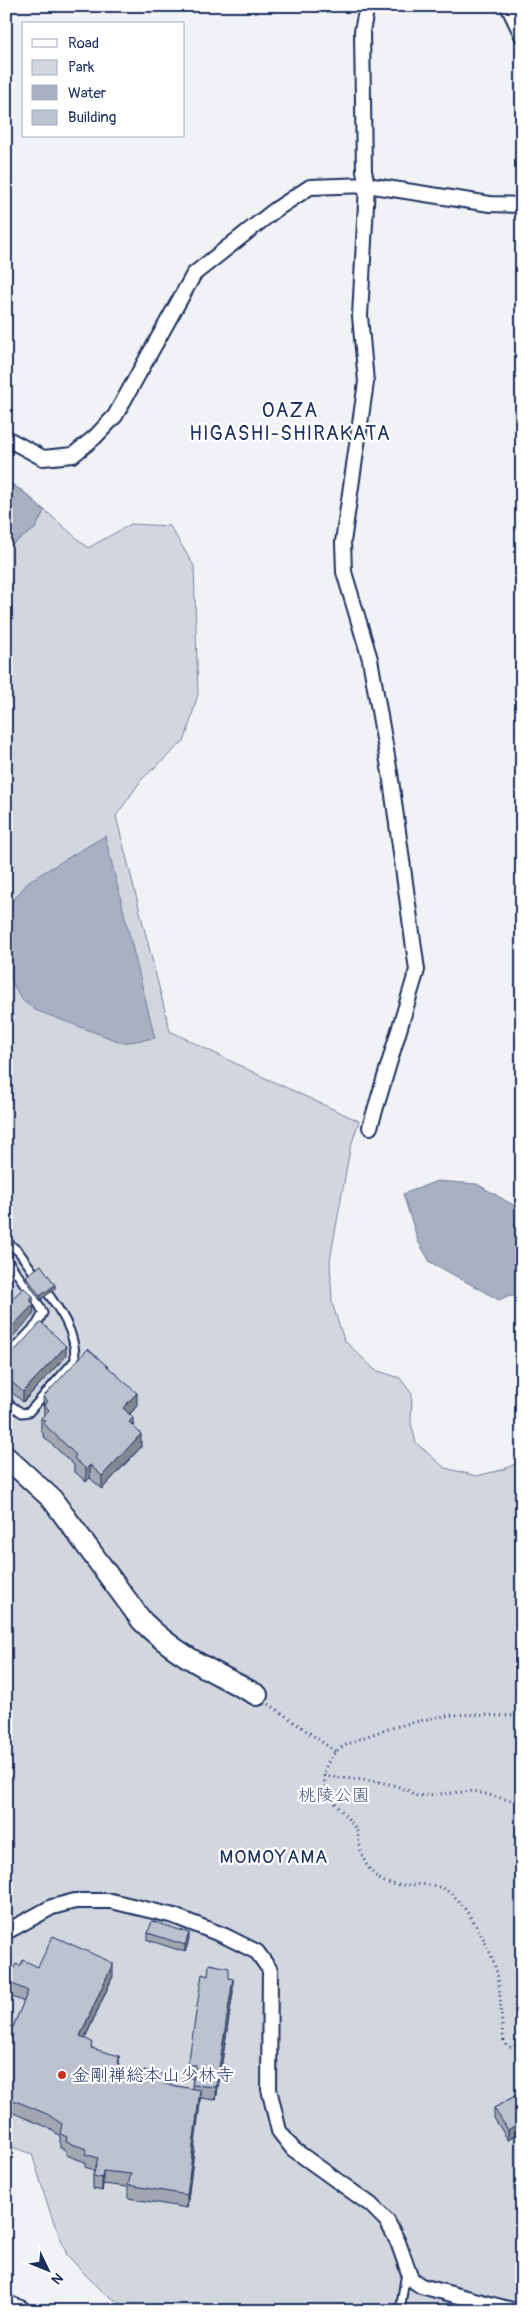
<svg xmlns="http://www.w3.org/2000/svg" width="528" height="2317" font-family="Pangolin,'Klee One',sans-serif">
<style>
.green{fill:#d2d6df;stroke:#76829e}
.water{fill:#a8b0c2;stroke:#707c9a}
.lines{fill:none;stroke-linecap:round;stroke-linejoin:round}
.lane-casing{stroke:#1b2f5e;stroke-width:11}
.street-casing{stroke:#1b2f5e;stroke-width:18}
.secondary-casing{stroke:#1b2f5e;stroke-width:24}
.path{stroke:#1b2f5e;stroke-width:3;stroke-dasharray:1 4;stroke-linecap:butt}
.lane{stroke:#fff;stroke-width:7}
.street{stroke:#fff;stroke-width:14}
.secondary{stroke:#fff;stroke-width:20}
.wall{fill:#a2a7b3;stroke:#1b2f5e}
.shaded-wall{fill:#848892;stroke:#1b2f5e}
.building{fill:#bcc2d0;stroke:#1b2f5e}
.poi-dot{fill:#c8321e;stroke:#fff;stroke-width:2}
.labels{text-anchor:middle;stroke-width:4.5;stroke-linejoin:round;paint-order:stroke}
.park-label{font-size:18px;fill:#49597e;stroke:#fff}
.poi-label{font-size:18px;fill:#1b2f5e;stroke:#fff;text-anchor:start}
.neighbourhood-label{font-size:19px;letter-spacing:1px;fill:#1b2f5e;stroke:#fff}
.quarter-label{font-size:20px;letter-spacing:1px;fill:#1b2f5e;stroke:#fff}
</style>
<rect width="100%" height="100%" fill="#f1f2f5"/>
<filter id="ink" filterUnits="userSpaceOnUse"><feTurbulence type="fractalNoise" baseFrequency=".02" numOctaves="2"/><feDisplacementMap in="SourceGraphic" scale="10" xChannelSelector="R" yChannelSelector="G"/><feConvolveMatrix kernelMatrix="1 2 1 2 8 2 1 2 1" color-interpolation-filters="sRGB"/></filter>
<g filter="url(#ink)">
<path class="green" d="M6 481 24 492 88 548 131 524 170 526 194 566 198 694 185 740 142 779 116 816 170 1031 263 1077 359 1121 350 1149 330 1260 332 1303 344 1340 375 1370 400 1378 412 1394 411 1423 416 1443 445 1468 476 1476 502 1470 522 1461V2311H132L100 2290 67 2255 50 2212 32 2154 6 2145Z"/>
<path class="water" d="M6 481 24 492 44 511 35 529 6 548Z
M105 836 155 1038 123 1043 35 1010 22 1000 12 982 6 960V911L16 897 29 881Z
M437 1181 477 1184 522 1210V1298L510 1295 499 1300 430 1262 418 1241 403 1194Z"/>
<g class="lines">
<defs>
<path id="lane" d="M6 1241 19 1252 37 1277
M6 1251 8 1261 39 1305 43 1313 37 1324 6 1357
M6 1402 22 1413 29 1412 75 1360C76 1332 60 1310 44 1288
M400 2311 406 2272"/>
<path id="street" d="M367 6 362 31 364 171 367 185 360 316 366 382 343 542 344 572 370 659 390 773 417 970 370 1127
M508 6 522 35
M6 438 43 458 73 455 95 437 115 416 194 274 275 210 310 187 367 185 490 204 522 205
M6 1932 52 1907 75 1901H111L174 1916 225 1936 257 1952 270 1970 269 2089 279 2131 293 2149 371 2205 387 2221 398 2242 411 2279 421 2286 516 2311"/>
<path id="secondary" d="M6 1457 52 1499 142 1621C177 1656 214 1672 257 1695
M6 2306 20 2311"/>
</defs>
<use href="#lane" class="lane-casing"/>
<use href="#street" class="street-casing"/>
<use href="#secondary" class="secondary-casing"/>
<path class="path" d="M269 1704 336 1752
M522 1715C497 1718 471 1712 446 1716 420 1719 359 1735 338 1750 331 1755 324 1768 324 1776 324 1797 345 1812 355 1828 359 1833 358 1840 360 1846 362 1859 368 1869 378 1878 399 1895 432 1872 456 1898 474 1918 497 1958 499 1985 501 2004 501 2023 504 2042L508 2047H513L522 2042
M324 1776C352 1780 394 1779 417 1796L474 1791 504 1799 522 1801"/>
<use href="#lane" class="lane"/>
<use href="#street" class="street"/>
<use href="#secondary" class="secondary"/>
</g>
<path class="wall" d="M26 1276 55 1289 40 1300 26 1279Z
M66 1356 23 1402 6 1387V1360Z
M43 1397 137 1406 130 1414 141 1447 102 1489 90 1478 86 1482 74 1471V1465L43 1436V1433L41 1431V1418L44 1415Z
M148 1933 189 1940 185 1952 148 1940Z
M20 1966 38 1967 113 1976 85 2038 92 2049 119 2069 118 2075 192 2089 193 2078H188V2065L208 1976 229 1978 233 1992 216 2100 200 2098 187 2208 128 2198V2187L103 2184 102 2191 93 2189V2176L94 2170 85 2167V2162L66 2155V2150L60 2148V2136L47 2127 6 2110V2024L13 2027 24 2002 8 1995V1982Z
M522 2092V2131L508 2140 494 2118V2108Z"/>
<path class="shaded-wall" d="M55 1285V1289L40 1300V1296Z
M33 1296 34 1314 6 1344V1333Z
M66 1346V1356L23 1402V1392Z
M137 1393V1406L123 1421V1408Z
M133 1418V1431L129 1422Z
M141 1434V1447L102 1489V1476Z
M90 1465V1478L86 1482V1469Z
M189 1933V1940L185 1952V1945Z
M113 1963V1976L80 2049V2036Z
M233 1979V1992L216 2100V2087Z
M119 2056V2069L118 2082V2069Z
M166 2074V2087L164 2084Z
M200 2090V2104L187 2208V2195Z
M522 2121V2131L508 2140V2130Z
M103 2171V2184L102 2191V2178Z"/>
<path class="building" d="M41 1265 55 1285 40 1296 26 1276Z
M24 1288 33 1296 29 1300 34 1304 6 1333V1305L19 1292Z
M41 1322 66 1346 23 1392 6 1377V1360Z
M88 1349 137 1393 123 1408 133 1418 129 1422 141 1434 102 1476 90 1465 86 1469 74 1458 76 1455 43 1423 45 1421 41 1418 49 1410 44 1405 48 1401 43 1397Z
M152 1921 189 1933 185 1945 148 1933Z
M53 1936 113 1963 80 2036 92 2042 91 2048 119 2056 118 2069 111 2068 109 2074 142 2079 144 2071 166 2074 164 2084 200 2090 187 2195 128 2185 131 2174 103 2171 102 2178 93 2176 98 2158 85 2154 87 2149 66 2142 67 2137 60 2134 62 2124 47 2114 6 2097V2024L13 2027 28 1991 8 1982 16 1964 20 1966 23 1960 38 1967Z
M209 1964 229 1968V1978L233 1979 216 2087 192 2085 196 2065H188L202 1974 208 1976Z
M522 2092V2121L508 2130 494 2108Z"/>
</g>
<circle class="poi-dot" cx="62" cy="2075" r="5"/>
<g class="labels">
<g class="park-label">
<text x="334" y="1801">桃陵公園</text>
</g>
<g class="poi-label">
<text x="72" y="2081">金剛禅総本山少林寺</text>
</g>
<g class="neighbourhood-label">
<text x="274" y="1863">MOMOYAMA</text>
</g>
<g class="quarter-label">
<text x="290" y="417">OAZA<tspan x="290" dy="23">HIGASHI-SHIRAKATA</tspan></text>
</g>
</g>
<rect width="528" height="2317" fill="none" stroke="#fff" stroke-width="25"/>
<rect x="12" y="12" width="503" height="2292" fill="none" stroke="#1b2f5e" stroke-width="2" filter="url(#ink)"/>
<rect x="22" y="22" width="162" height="115" fill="#ffffff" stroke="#a4acbf"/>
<rect x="32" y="39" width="25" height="8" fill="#ffffff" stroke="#a4acbf"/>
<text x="68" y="48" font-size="15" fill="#1b2f5e">Road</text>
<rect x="32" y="60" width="25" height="15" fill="#d2d6df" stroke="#a4acbf"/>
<text x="68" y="72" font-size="15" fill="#1b2f5e">Park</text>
<rect x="32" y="85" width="25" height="15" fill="#a8b0c2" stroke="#a4acbf"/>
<text x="68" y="98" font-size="15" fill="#1b2f5e">Water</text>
<rect x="32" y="110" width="25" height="15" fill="#bcc2d0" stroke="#a4acbf"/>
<text x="68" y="122" font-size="15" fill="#1b2f5e">Building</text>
<g transform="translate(48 2270) rotate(133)" stroke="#ffffff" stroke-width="4" paint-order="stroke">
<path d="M0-4L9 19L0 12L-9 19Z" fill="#1b2f5e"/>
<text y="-8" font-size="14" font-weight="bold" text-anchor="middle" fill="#1b2f5e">N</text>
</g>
</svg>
